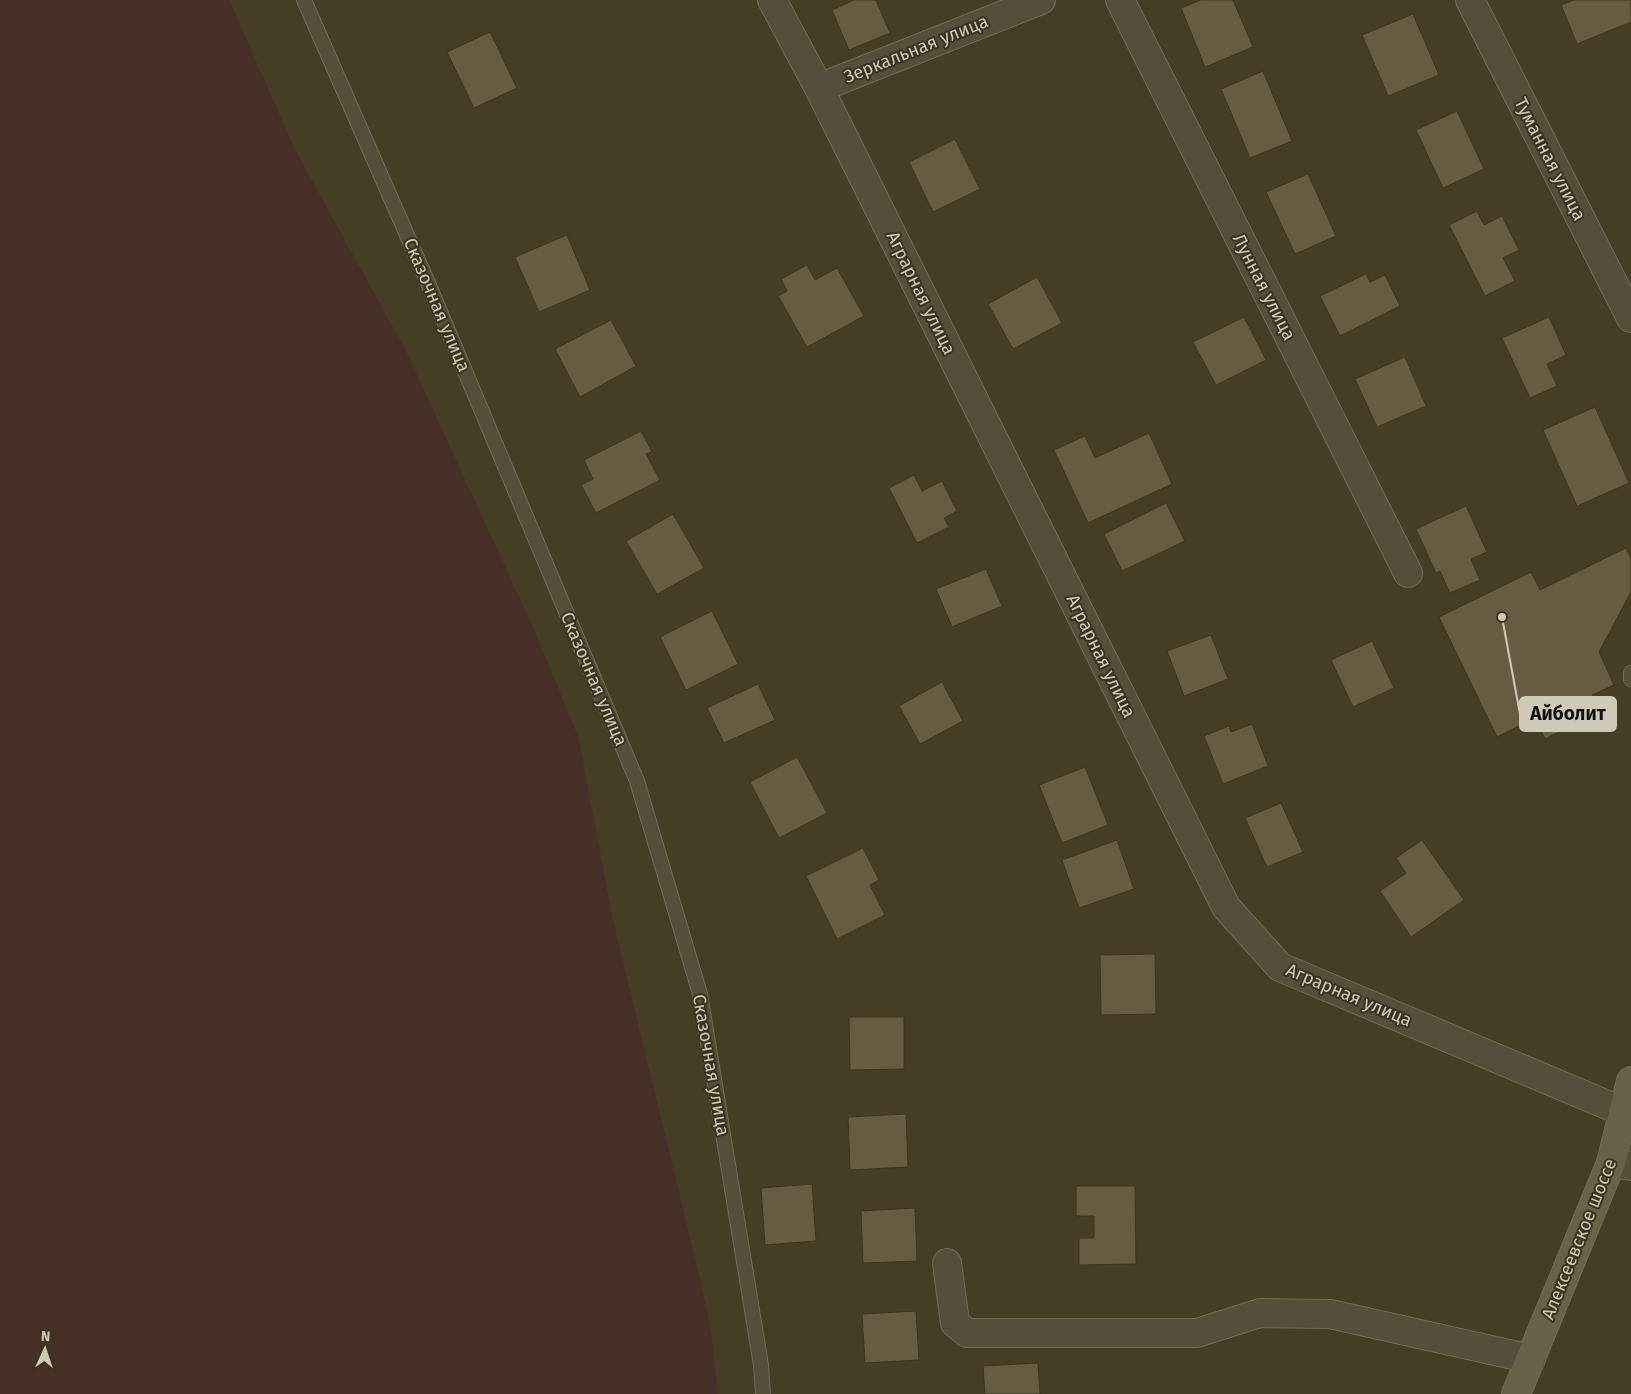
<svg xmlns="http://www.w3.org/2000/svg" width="1631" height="1394" font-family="'Fira Sans',sans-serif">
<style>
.green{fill:#473027}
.building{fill:#665c41;stroke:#3d3521}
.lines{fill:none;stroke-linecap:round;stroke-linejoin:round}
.service-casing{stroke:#736c59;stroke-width:16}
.minor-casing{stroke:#736c59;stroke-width:30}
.secondary-casing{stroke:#736c59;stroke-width:30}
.service{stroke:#554e3a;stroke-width:14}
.minor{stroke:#554e3a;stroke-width:28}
.secondary{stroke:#696148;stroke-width:28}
.labels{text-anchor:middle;stroke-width:4;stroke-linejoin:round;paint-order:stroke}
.street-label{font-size:18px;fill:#cfc9b8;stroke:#3b331e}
.leader{fill:none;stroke:#cfc9b8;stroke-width:2}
.callout-dot{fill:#cfc9b8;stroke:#3b331e;stroke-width:2}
.callout{fill:#cfc9b8;stroke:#cfc9b8;stroke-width:2}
.callout-label{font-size:19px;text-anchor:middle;font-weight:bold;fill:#111}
</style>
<rect width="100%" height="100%" fill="#463d25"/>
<path class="green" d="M0 0H229L230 2 295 150 405 349 536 634 579 739 612 916 701 1283 711 1331 718 1394H0Z"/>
<path class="building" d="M854 0H876L890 33 849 50 832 10Z
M1201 0H1233L1253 47 1205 67 1181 8Z
M1574 0H1631V22L1577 44 1561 5Z
M1413 14 1439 75 1388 96 1362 35Z
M490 32 517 88 474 108 447 52Z
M1263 71 1292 141 1250 158 1221 89Z
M1457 111 1484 169 1443 188 1416 130Z
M955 139 980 189 933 212 909 162Z
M1308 174 1336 236 1295 254 1266 192Z
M1477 211 1484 225 1502 216 1519 250 1503 258 1515 281 1485 296 1449 225Z
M567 235 590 290 539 312 515 257Z
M807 265 815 280 837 268 864 316 807 347 778 296 787 291 781 279Z
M1366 274 1370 282 1385 275 1400 306 1340 336 1320 296Z
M1037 277 1062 323 1013 349 988 304Z
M1244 317 1266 360 1216 385 1193 342Z
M1549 317 1566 355 1547 364 1557 386 1530 398 1502 338Z
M611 320 636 366 580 397 555 349Z
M1405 357 1426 406 1377 427 1355 379Z
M1595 407 1629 483 1577 506 1543 430Z
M641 431 652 452 646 454 660 480 596 513 581 485 593 479 584 460Z
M1149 433 1172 484 1088 523 1054 450 1085 436 1095 458Z
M914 475 922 491 942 481 957 511 944 518 949 527 917 543 889 488Z
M1166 503 1185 541 1122 571 1104 534Z
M1466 506 1487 552 1471 559 1480 580 1450 593 1440 571 1436 573 1416 529Z
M673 514 704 568 657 594 626 541Z
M1626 548 1631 558V592L1599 652 1614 685 1592 695 1600 712 1545 739 1535 718 1497 737 1439 617 1531 572 1540 590Z
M986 569 1002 606 952 627 936 589Z
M712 611 738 664 686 690 660 637Z
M1211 635 1228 679 1184 696 1167 651Z
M1372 641 1394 688 1353 707 1331 660Z
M942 682 963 721 920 744 899 706Z
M758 684 775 720 724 743 707 708Z
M1252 724 1268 766 1223 784 1204 736 1229 726 1231 732Z
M797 757 827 813 779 838 750 782Z
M1085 767 1108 825 1062 843 1039 785Z
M1281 803 1303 852 1267 867 1245 818Z
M1117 840 1134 889 1079 908 1062 860Z
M1422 840 1464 900 1411 937 1380 891 1406 873 1396 858Z
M863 848 879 880 870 885 885 915 837 939 806 876Z
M1155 954 1156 1014 1101 1015 1100 955Z
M849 1017H904V1069L850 1070Z
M906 1114 908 1167 850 1170 848 1117Z
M812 1184 816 1241 765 1245 761 1188Z
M1076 1186H1135L1136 1264 1079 1265V1238H1094V1216H1076Z
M915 1208 917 1261 863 1263 861 1211Z
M916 1311 919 1360 865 1363 862 1314Z
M1038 1363 1040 1394H985L983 1366Z"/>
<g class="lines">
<defs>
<path id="service" d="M304 0 428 283 637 781 700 994 761 1365 763 1394
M1631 673V679"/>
<path id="minor" d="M772 0 819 88 1226 907 1280 967 1624 1112
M1120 0 1408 573
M1470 0 1631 318
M819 88 1041 0
M1611 1163 1631 1166
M947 1263 955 1323 967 1333H1197L1260 1313 1330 1314 1531 1359"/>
<path id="secondary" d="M1516 1394 1611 1163 1631 1081"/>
</defs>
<use href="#service" class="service-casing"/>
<use href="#minor" class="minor-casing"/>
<use href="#secondary" class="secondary-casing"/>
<use href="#service" class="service"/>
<use href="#minor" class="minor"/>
<use href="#secondary" class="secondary"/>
</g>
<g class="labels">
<g class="street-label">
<text transform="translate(916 49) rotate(-22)" y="6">Зеркальная улица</text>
<text transform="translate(1550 159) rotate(63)" y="6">Туманная улица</text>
<text transform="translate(1264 287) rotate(63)" y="6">Лунная улица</text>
<text transform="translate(921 293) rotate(64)" y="6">Аграрная улица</text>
<text transform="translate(437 305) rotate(67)" y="6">Сказочная улица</text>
<text transform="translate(1101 656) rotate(64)" y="6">Аграрная улица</text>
<text transform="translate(594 679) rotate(67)" y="6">Сказочная улица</text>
<text transform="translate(1349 995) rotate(23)" y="6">Аграрная улица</text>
<text transform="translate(711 1065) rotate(80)" y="6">Сказочная улица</text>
<text transform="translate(1579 1239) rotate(-68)" y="6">Алексеевское шоссе</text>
</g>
</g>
<path class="leader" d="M1502 617L1520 714"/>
<circle class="callout-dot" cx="1502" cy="617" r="5"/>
<rect class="callout" x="1520" y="697" width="96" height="34" rx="5"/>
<g class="callout-label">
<text x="1568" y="720">Айболит</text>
</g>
<g transform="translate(45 1349) rotate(3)" stroke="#3b331e" stroke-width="4" paint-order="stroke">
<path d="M0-4L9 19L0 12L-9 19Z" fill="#cfc9b8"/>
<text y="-8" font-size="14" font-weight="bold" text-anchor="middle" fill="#cfc9b8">N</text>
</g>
</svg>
